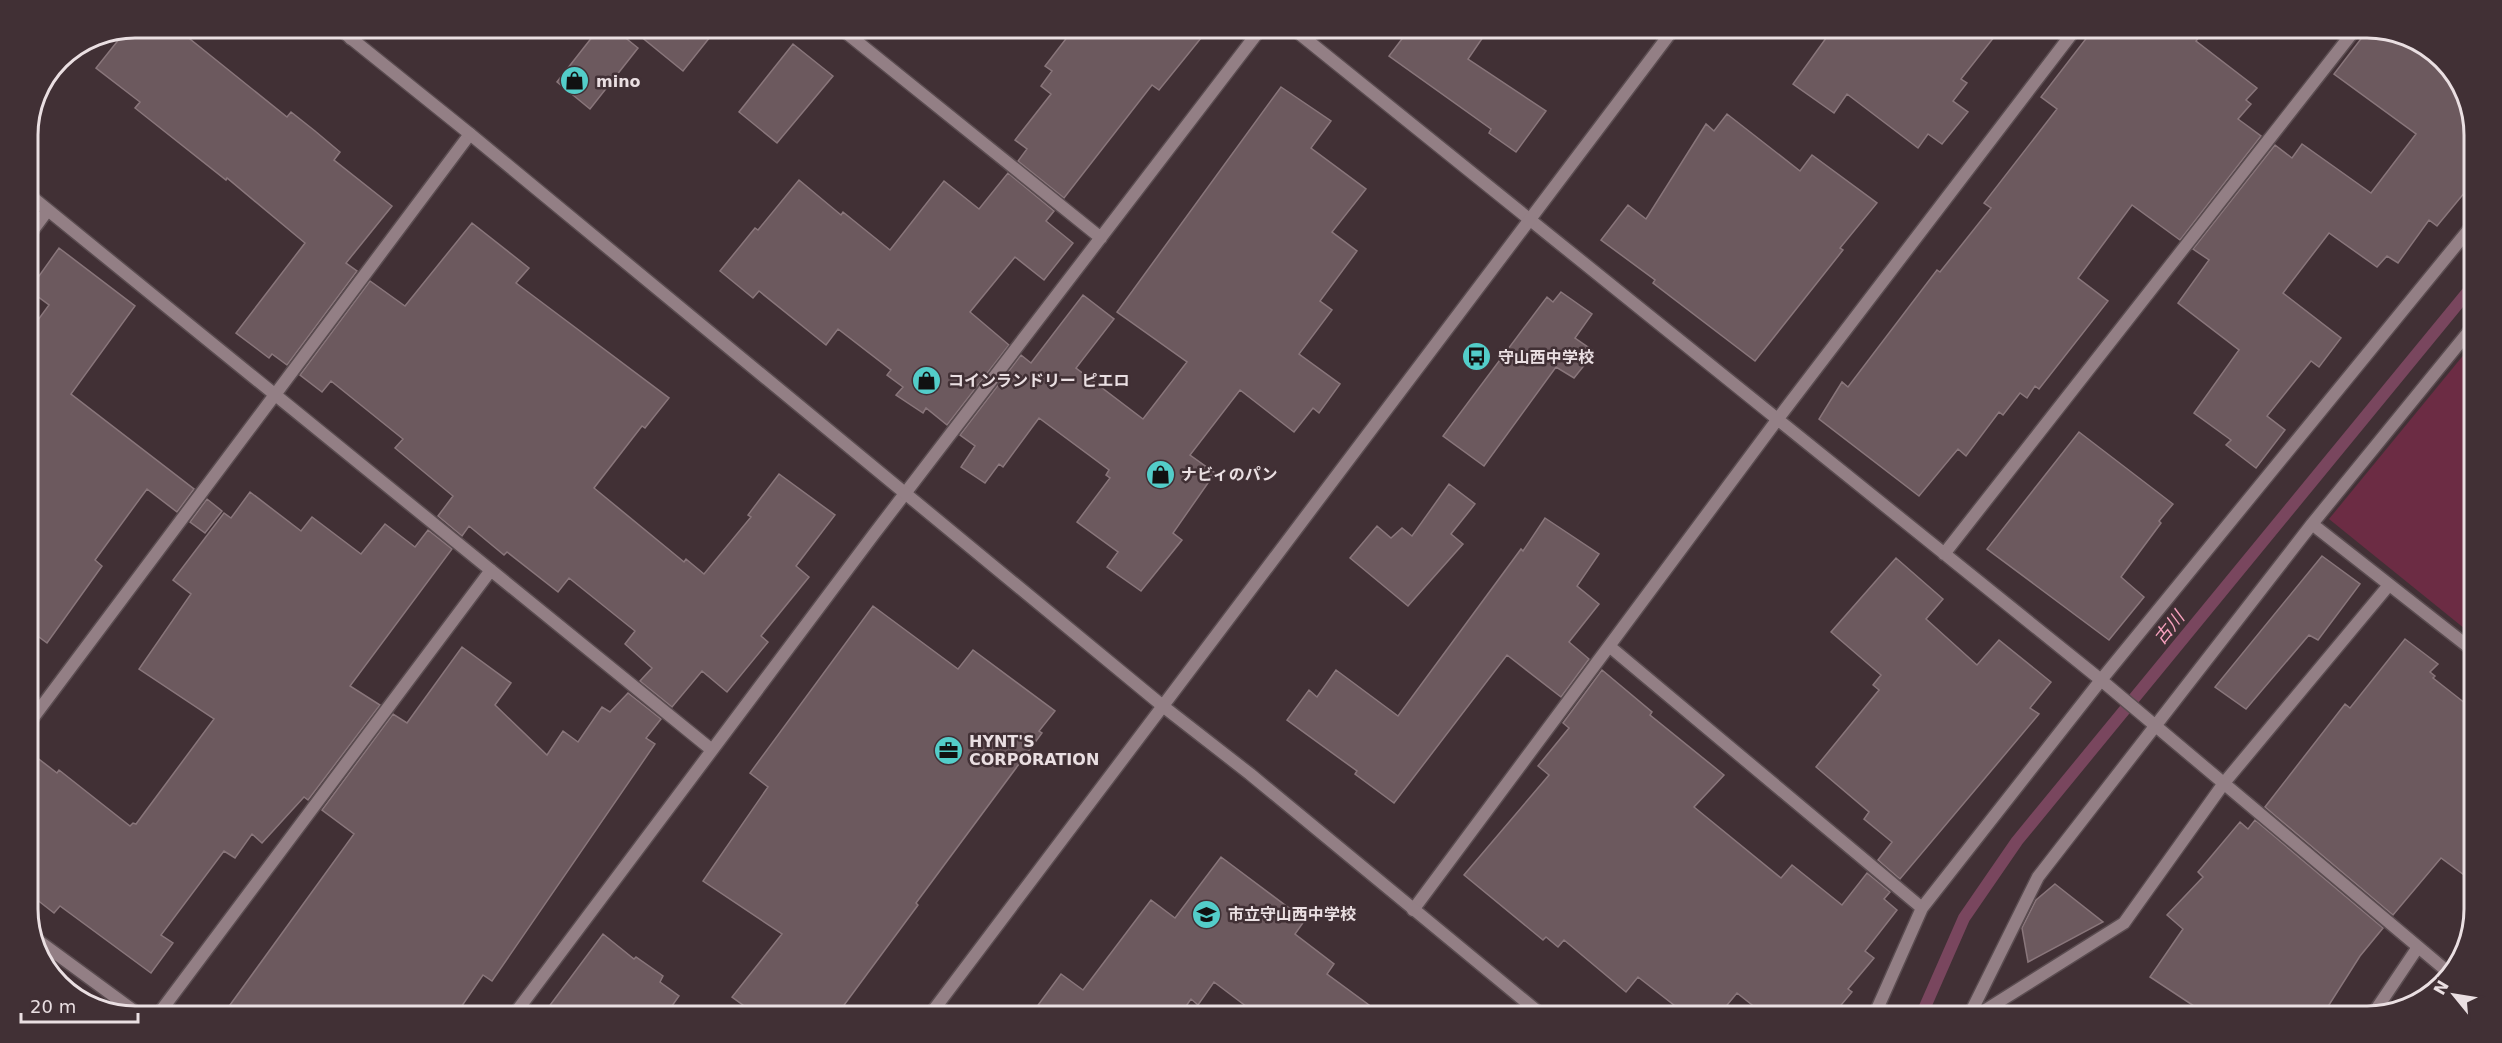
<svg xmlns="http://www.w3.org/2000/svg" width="2502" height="1043" font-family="'DejaVu Sans','Noto Sans JP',sans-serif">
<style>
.green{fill:#6c2c44}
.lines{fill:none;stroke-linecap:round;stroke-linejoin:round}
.stream{stroke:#79465e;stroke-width:12}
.building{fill:#6c595e;stroke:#89767b;stroke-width:1.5}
.minor-casing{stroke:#5a4c50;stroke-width:15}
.tertiary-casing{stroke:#5a4c50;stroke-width:15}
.minor{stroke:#937f85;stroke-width:12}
.tertiary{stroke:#937f85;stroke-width:12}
.labels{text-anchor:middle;stroke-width:5;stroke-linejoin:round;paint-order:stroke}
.poi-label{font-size:16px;font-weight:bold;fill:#eadfe2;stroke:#413035;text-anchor:start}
.water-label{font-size:18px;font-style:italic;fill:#f6a1bd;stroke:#413035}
.rim{fill:none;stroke:#eadfe2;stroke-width:3}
</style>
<rect width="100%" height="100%" fill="#413035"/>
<path class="green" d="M2475 341V637L2329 519Z"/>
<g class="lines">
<path class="stream" d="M1921 1016 1964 918 2017 841 2475 283"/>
</g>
<path class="building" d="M134 27H175L287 117 291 112 315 131 340 152 334 160 392 206 346 263 357 271 287 365 272 354 269 358 236 333 305 243 227 178 226 180 135 108 140 102 96 68 128 28Z
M600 27H612L638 48 590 109 557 82Z
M629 27H718L683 71Z
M1075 27H1210L1159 90 1152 85 1064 198 1018 161 1027 149 1015 140 1051 94 1041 86 1052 71 1045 66Z
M1411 27H1490L1468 59 1546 111 1516 152 1489 133 1491 129 1389 56Z
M1834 27H2002L1961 79 1967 83 1953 101 1968 112 1942 144 1928 134 1918 148 1847 94 1834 113 1793 84Z
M2095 27H2207L2196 41 2257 88 2246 100 2251 104 2238 119 2261 136 2180 240 2132 205 2078 278 2108 301 2039 389 2035 386 2027 398 2020 393 2003 415 1999 412 1966 456 1958 449 1919 496 1819 419 1842 382 1848 387 1937 270 1940 272 1991 208 1984 203 2057 109 2041 97Z
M2370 27 2408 35 2453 69 2475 128V180L2437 226 2429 220 2398 263 2387 256 2377 267 2329 233 2283 293 2341 338 2319 367 2311 361 2267 416 2285 430 2256 468 2226 445 2231 440 2194 413 2239 350 2178 303 2209 260 2193 249 2275 145 2292 158 2302 144 2371 193 2416 134 2334 74Z
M793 44 833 76 777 143 739 112Z
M1281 87 1331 121 1311 148 1366 189 1332 232 1357 251 1320 301 1332 310 1299 354 1340 384 1319 413 1313 408 1294 432 1240 390 1190 455 1215 473 1173 533 1182 540 1141 591 1107 567 1118 552 1077 522 1110 478 1106 475 1109 470 1039 418 1003 467 999 464 985 483 961 467 975 446 960 435 1021 355 1031 363 1083 295 1114 319 1076 368 1143 419 1187 362 1117 312Z
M1727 114 1800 171 1812 155 1877 203 1840 248 1843 250 1755 361 1653 283 1655 280 1601 240 1628 205 1646 219 1706 124 1714 131Z
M1008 173 1054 211 1046 221 1073 243 1044 280 1015 257 970 312 1009 345 947 425 926 408 923 413 896 395 903 387 887 375 891 370 838 329 826 345 759 291 753 298 720 271 755 228 758 230 799 180 841 215 843 212 890 250 944 181 979 209Z
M472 223 529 268 516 283 669 398 645 428 642 426 594 488 684 562 686 559 704 574 751 517 748 515 779 474 835 515 796 566 809 577 761 636 768 642 727 692 702 671 672 707 640 681 652 668 625 644 635 631 569 578 558 592 507 552 504 555 469 526 462 536 438 516 453 496 395 448 403 439 331 381 322 392 300 375 370 281 405 306Z
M59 248 135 306 71 394 194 489 177 512 147 489 95 560 102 566 47 643 27 628V335L49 305 29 290Z
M1561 292 1592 314 1575 338 1595 352 1574 378 1556 367 1484 466 1443 436 1547 297 1553 302Z
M2079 432 2173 504 2159 521 2161 523 2121 577 2144 597 2109 640 1987 549Z
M1449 484 1475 504 1451 534 1463 544 1408 606 1350 558 1377 526 1391 538 1402 528 1412 536Z
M250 492 301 531 312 517 361 554 385 524 415 547 428 530 452 549 350 686 380 705 308 800 304 797 262 843 252 834 235 858 224 851 161 935 173 943 151 973 60 906 54 913 27 892V750L57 773 59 770 130 826 133 823 136 824 214 719 139 669 191 594 173 580 224 513 231 518Z
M207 499 222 511 205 533 190 522Z
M1545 518 1599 554 1577 586 1599 604 1569 642 1589 659 1561 697 1507 655 1394 803 1355 774 1357 771 1287 720 1309 690 1317 697 1336 670 1398 716 1521 549 1523 551Z
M2322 556 2360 584 2318 640 2309 635 2246 709 2215 687Z
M1896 558 1943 599 1926 619 1977 665 1999 640 2051 682 2030 708 2039 714 1900 879 1878 860 1892 842 1864 819 1869 812 1816 767 1879 690 1873 685 1881 675 1831 632Z
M873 606 958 669 973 650 1055 711 1039 731 1042 733 916 903 918 905 836 1016H758L732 997 782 934 703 881 768 787 750 773Z
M2405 639 2438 664 2430 672 2435 676 2433 678 2475 711V883L2441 858 2393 915 2265 807 2345 704 2350 708Z
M462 647 511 683 495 705 547 755 563 731 578 742 602 707 610 712 628 693 661 719 646 738 655 744 492 981 483 975 455 1016H222L354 834 322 810 393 714 407 723Z
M1602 670 1652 712 1650 715 1724 775 1694 807 1781 878 1792 865 1842 905 1867 873 1890 892 1884 899 1897 910 1865 951 1874 958 1848 989 1852 992 1832 1016H1766L1737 993 1718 1016H1688L1638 977 1626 992 1564 940 1558 947 1546 937 1543 940 1464 875 1549 775 1538 766 1569 728 1563 723Z
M2255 820 2383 928 2360 956 2322 1016H2209L2150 977 2183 929 2167 915 2203 877 2198 872 2240 822 2248 829Z
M1221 857 1305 920 1295 934 1334 964 1327 974 1384 1016H1259L1214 982 1198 1005 1191 999 1179 1016H1030L1061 974 1083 990 1151 900 1175 918Z
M2055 884 2103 922 2028 962 2022 928 2036 900Z
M603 934 634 959 636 957 663 976 660 982 679 996 665 1016H542Z"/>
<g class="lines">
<defs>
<path id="minor" d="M839 27 1101 238
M1291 27 2101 680 2448 972
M351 39 361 27
M27 193 712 750
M27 238 48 210
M2475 324 2312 524 2475 652
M1944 554 2357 27
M1609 646 1922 908
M27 726 470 134
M1413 910 1777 420 2077 27
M36 939 141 1016
M2373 1014 2418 947
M157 1016 491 570
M513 1016 874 534 1262 27
M1874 1016 1922 908 2101 680 2475 222
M1969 1016 2038 877 2312 524
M1976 1016 2124 923 2224 783 2389 585"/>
<path id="tertiary" d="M337 27 470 134 1164 707 1250 774 1543 1016
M929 1016 1675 27"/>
</defs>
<use href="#minor" class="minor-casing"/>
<use href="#tertiary" class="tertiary-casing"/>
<use href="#minor" class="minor"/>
<use href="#tertiary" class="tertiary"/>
</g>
<defs>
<symbol id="shop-disc" viewBox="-11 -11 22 22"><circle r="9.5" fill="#53cdc9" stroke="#413035"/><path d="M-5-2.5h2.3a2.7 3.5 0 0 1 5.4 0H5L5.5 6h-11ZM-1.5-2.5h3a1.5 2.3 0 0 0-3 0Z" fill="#111"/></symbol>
<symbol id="bus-disc" viewBox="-11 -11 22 22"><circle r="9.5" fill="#53cdc9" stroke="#413035"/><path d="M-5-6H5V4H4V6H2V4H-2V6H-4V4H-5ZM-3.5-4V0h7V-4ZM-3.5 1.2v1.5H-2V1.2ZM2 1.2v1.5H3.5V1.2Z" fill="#111"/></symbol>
<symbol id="office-disc" viewBox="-11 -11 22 22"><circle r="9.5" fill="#53cdc9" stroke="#413035"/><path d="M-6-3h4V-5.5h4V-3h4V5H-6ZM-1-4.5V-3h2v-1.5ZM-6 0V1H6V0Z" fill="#111"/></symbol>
<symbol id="school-disc" viewBox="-11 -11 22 22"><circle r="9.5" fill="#53cdc9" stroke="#413035"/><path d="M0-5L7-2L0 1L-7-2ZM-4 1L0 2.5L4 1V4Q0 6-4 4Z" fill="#111"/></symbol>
</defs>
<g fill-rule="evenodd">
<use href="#shop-disc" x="558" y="64" width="33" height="33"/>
<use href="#bus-disc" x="1460" y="340" width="33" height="33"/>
<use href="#shop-disc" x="910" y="364" width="33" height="33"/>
<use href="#shop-disc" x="1144" y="458" width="33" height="33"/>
<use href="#office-disc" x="932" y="734" width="33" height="33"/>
<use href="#school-disc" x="1190" y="898" width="33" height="33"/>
</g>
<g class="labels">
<g class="poi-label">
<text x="596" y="87">mino</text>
<text x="1498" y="363">守山西中学校</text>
<text x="948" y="386">コインランドリー ピエロ</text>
<text x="1181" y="480">ナビィのパン</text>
<text x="969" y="747">HYNT'S<tspan x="969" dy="18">CORPORATION</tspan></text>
<text x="1228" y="920">市立守山西中学校</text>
</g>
<g class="water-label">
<text transform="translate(2169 628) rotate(-51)" y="6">古川</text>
</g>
</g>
<path d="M0 0H2502V1043H0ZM135 38H2367A97 97 0 0 1 2464 135V909A97 97 0 0 1 2367 1006H135A97 97 0 0 1 38 909V135A97 97 0 0 1 135 38Z" fill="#413035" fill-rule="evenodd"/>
<path class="rim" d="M135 38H2367A97 97 0 0 1 2464 135V909A97 97 0 0 1 2367 1006H135A97 97 0 0 1 38 909V135A97 97 0 0 1 135 38Z"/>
<g transform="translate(2454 995) rotate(300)" stroke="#413035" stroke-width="4.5" paint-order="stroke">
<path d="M0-4.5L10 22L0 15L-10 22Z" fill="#eadfe2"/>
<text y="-9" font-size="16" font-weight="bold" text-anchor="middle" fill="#eadfe2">N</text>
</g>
<path d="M21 1013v9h117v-9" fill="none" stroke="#eadfe2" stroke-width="3"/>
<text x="30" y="1013" font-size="18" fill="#eadfe2" stroke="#413035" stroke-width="4.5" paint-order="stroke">20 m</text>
</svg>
